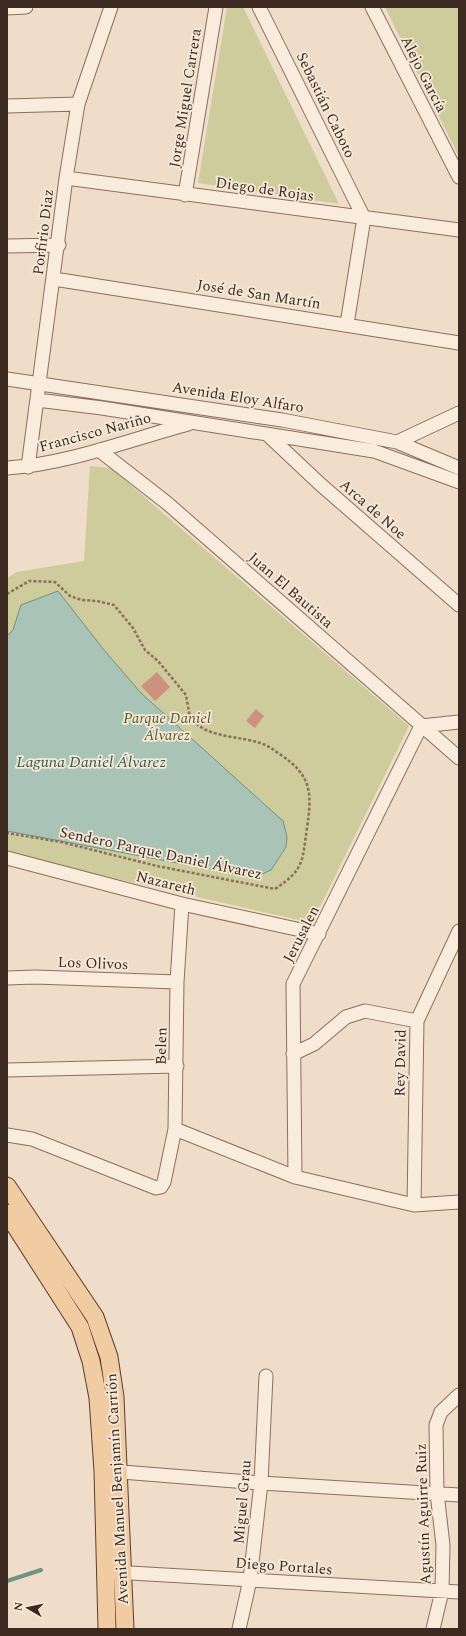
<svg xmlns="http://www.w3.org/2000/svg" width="466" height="1636" font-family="Spectral,serif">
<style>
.green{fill:#cecb9c}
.water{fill:#a9c3b7;stroke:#709284}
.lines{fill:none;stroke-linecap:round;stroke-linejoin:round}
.stream{stroke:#709284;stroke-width:4}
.building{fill:#cd927e}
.minor-casing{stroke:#8c6e5d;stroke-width:15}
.major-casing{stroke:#5a3d31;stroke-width:19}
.path{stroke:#8c6e5d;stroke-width:2.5;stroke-dasharray:3 2;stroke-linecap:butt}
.minor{stroke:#f9ecdc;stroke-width:13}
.major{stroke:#f1cba1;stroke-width:17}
.labels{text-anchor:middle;stroke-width:3.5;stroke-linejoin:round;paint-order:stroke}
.street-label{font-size:15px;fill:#3c2920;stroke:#f6e9d8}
.park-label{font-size:15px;font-style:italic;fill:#545927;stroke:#f6e9d8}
.water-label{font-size:16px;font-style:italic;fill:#305c52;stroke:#f6e9d8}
</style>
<rect width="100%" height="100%" fill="#efddc9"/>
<path class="green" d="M227 7H243L339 204 198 183Z
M385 7H459V157Z
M90 466 111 468 409 726 312 923 7 854V578L17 572 84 561Z"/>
<path class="water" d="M58 591 104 650 141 693 283 821 287 837 286 847 271 870 258 876 242 875 7 831V636L13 630 21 605Z"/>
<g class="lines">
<path class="stream" d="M7 1581 41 1570"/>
</g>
<path class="building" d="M157 672 170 687 155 701 141 686Z
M256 709 264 716 255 728 246 721Z"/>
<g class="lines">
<defs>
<path id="minor" d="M259 7 364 218 347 324
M372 7 459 177
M7 8 26 7
M7 106 78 104
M66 178 459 230
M185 195 216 7
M7 246 59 245
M54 279 459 343
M7 379 282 420 397 442 459 468
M37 400 102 408 374 451 459 482
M269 436 320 484 459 605
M397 442 459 413
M99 450 167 503 459 758
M28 467 66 178 78 104 111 7
M7 468C68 464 129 440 188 424
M421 726 459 722
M7 858 182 904 319 934
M7 978 35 977 177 982
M293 1054 314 1044 346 1017 365 1011 417 1021
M7 1070 177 1066
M175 1129 295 1177 414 1205 459 1202
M7 1135 32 1139 156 1188 161 1187 164 1182 175 1129 177 982 182 904
M295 1177 293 984 421 726
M414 1205 417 1021 459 931
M109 1471 261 1483 459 1495
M113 1572 459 1592
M239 1629 250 1580 261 1483 266 1376
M433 1629 442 1591 443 1545 437 1493 436 1425 441 1412 459 1395"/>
<path id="major" d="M7 1186 95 1317 109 1357 115 1397 125 1629
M7 1213 80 1327 91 1361 98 1398 103 1471 107 1629"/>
</defs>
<use href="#minor" class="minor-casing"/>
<use href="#major" class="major-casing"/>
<path class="path" d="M7 594 29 581 55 582 70 596 82 600 97 601 114 605 133 628 145 650 158 661 186 695 190 718C194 722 199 726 204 729 222 738 244 737 263 744 269 746 275 751 281 755 312 776 312 793 307 828 302 861 305 869 275 889L157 866 61 842 7 833"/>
<use href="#minor" class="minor"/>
<use href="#major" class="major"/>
</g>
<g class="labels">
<g class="street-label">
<text transform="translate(424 74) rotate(63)" y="5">Alejo García</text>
<text transform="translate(185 98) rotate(-81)" y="5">Jorge Miguel Carrera</text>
<text transform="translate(326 105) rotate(64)" y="5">Sebastián Caboto</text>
<text transform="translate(265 189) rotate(8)" y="5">Diego de Rojas</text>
<text transform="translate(43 232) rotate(-83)" y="5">Porfirio Diaz</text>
<text transform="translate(259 294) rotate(9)" y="5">José de San Martín</text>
<text transform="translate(238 397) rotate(9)" y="5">Avenida Eloy Alfaro</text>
<text transform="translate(95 432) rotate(-15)" y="5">Francisco Nariño</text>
<text transform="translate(373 509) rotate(41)" y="5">Arca de Noe</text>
<text transform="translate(291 590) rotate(41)" y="5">Juan El Bautista</text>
<text transform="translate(161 853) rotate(12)" y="5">Sendero Parque Daniel Álvarez</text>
<text transform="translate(166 883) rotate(14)" y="5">Nazareth</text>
<text transform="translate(301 934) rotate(-63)" y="5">Jerusalen</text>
<text transform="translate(93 963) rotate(2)" y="5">Los Olivos</text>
<text transform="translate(161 1046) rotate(-89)" y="5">Belen</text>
<text transform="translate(400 1063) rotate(-89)" y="5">Rey David</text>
<text transform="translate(117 1489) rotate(-93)" y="5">Avenida Manuel Benjamín Carrión</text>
<text transform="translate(242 1502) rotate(-85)" y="5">Miguel Grau</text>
<text transform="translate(423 1514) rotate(-92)" y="5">Agustín Aguirre Ruiz</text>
<text transform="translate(284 1566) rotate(4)" y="5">Diego Portales</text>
</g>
<g class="park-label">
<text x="167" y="723">Parque Daniel<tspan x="167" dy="17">Álvarez</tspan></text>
</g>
<g class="water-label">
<text x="91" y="767">Laguna Daniel Álvarez</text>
</g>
</g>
<rect width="466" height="1636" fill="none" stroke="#3c2920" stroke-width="16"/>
<g transform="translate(28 1608) rotate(279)" stroke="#f6e9d8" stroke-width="3" paint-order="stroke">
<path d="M0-3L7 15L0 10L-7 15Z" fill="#3c2920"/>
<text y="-6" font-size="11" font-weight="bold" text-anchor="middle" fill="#3c2920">N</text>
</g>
</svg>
